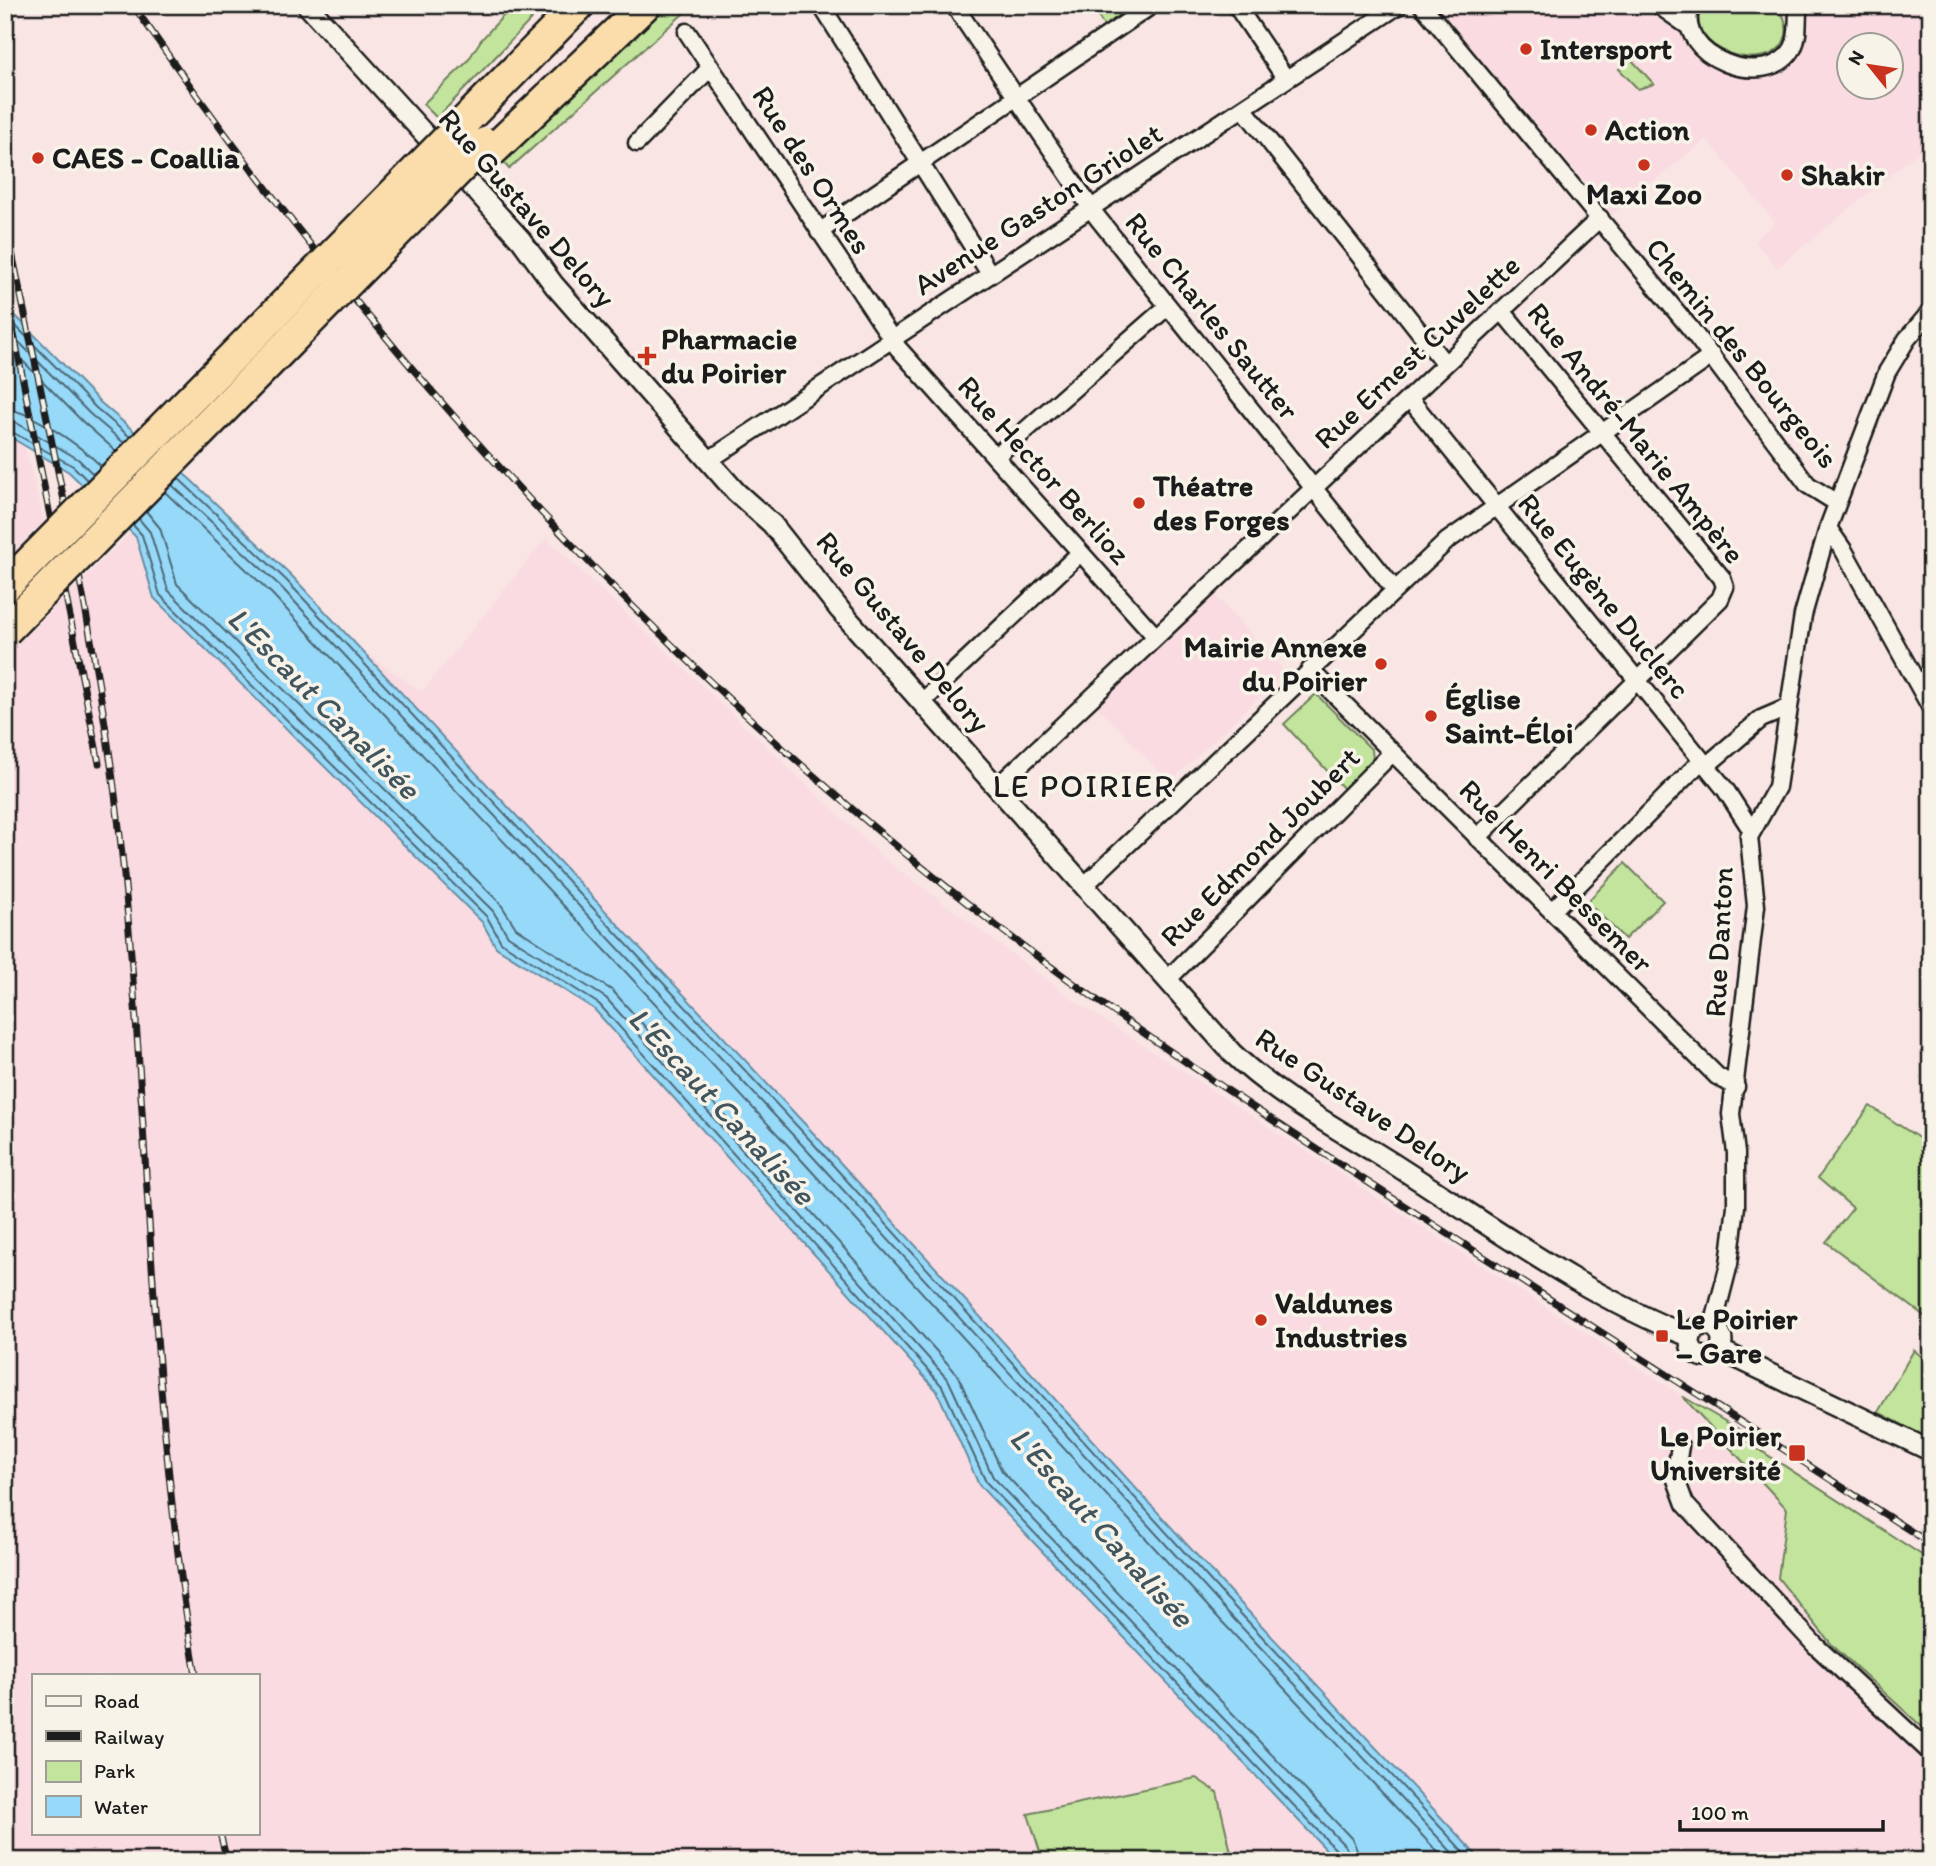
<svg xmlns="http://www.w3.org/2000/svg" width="1936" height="1866" font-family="Itim,sans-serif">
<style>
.built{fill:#f9dbe1;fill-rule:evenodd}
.green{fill:#c2e49d;stroke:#6f805c;stroke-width:2}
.water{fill:#97d9f9;stroke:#668da1;stroke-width:2}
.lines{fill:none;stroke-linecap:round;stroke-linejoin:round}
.shore{stroke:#4d6874;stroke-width:2}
.minor-casing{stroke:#1c1c1c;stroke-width:21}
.tertiary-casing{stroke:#1c1c1c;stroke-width:24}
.motorway-casing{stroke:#1c1c1c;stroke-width:35}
.minor{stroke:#f7f3e8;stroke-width:16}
.tertiary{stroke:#f7f3e8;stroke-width:19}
.motorway{stroke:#faddab;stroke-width:30}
.rail-casing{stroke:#1c1c1c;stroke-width:7}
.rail{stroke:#f7f3e8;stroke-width:4.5;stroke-dasharray:13;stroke-linecap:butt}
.motorway-bridge-casing{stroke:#1c1c1c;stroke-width:35;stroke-linecap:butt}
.motorway-bridge{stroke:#faddab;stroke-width:30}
.poi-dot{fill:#c8321e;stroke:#f7f3e8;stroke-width:2.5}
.labels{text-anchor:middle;stroke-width:7;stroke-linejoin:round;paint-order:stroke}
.poi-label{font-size:30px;font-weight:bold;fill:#1c1c1c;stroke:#f7f3e8;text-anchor:start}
.street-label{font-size:30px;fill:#1c1c1c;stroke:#f7f3e8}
.water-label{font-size:32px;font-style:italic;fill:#41555e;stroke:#f7f3e8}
.neighbourhood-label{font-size:32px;letter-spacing:2px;fill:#1c1c1c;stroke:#f7f3e8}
</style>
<rect width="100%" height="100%" fill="#f8e5e4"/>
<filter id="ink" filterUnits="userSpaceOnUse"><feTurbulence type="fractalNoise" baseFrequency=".0143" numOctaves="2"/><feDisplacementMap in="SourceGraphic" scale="14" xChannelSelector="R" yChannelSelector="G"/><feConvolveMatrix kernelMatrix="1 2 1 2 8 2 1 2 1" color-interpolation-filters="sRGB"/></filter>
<g filter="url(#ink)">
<path class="built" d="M1435 5H1931V141L1777 268 1755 241 1775 222 1707 139 1612 214ZM1848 46H1890V88H1848Z
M5 434 24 445 44 521 9 556 5 547Z
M157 507 422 692 546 538 888 862 1079 1004 1682 1396 1787 1509 1778 1578 1832 1645 1931 1735V1861H5V656ZM33 1675H257V1833H33Z
M1214 594 1285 672 1170 782 1095 704Z"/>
<path class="green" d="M513 5H545L437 118 423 104 467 62 481 40Z
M663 5H693L509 169 498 156Z
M1091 5H1144L1106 29Z
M1704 5H1775C1783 14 1788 22 1786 35 1775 82 1675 47 1704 5Z
M1630 58 1654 84 1638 89 1619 69Z
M1316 694 1372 750 1373 760 1344 789 1284 724Z
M1625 863 1663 901 1625 939 1587 902Z
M1870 1106 1931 1146V1321L1826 1242 1853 1208 1818 1178Z
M1914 1350 1931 1365V1440L1878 1412Z
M1682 1396 1745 1433 1743 1439 1931 1561V1735L1832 1645 1778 1578 1787 1509Z
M1196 1778 1217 1792 1233 1861H1035L1040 1852 1028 1814Z"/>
<path class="water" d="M5 305 101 403 191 480 291 575 816 1136 1231 1593 1482 1861H1337L979 1485 937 1391 594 1009 496 947 482 922 154 598 136 537 69 472 5 434Z"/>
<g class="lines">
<path class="shore" d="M5 315 96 408 130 437
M5 328 90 414 124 443
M5 343 83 422 116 451
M5 409C31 410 83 448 101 466
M5 420 15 422 78 459 93 474
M5 428 73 466 87 480
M178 478 286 580 811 1141 1226 1598 1472 1861
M172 485 280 586 804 1147 1220 1604 1460 1861
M165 492 272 594 796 1154 1212 1611 1446 1861
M146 511 160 528 177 584 500 903 516 928 613 991 957 1374 1002 1471 1353 1840 1361 1861
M139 519 150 532 168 590 493 911 508 936 606 998 949 1381 993 1477 1346 1847 1350 1861
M133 525 142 535 160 595 487 917 501 942 599 1004 942 1386 986 1482 1339 1853 1342 1861"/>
<defs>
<path id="minor" d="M821 5 990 274
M954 5 1097 217 1395 590
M1236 5 1286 79
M1422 5 1690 328 1808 485 1837 503
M1658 5 1688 26
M1691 5C1672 57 1768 93 1793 48 1800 34 1796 19 1799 5
M687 32 898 348 1156 637
M1243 108 1445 364
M637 143 711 67
M819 232 1152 5
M1409 398 1725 789 1752 831
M995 457 1168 306
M709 460 1399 5
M1828 528 1844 551 1931 708
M1310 670 1717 1076 1736 1087
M922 702 1080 553
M1706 766 1761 719 1789 707
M997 787 1600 218
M1477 838 1720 599 1725 587 1722 578 1502 311
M1084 886 1447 541 1712 356
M1552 911 1701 761
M1167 980 1392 753
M1713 1326 1729 1264 1736 1206V1153L1731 1114 1756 906 1749 837 1777 787 1803 615 1828 528 1887 372 1907 339 1931 311
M1680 1446 1675 1477 1685 1504 1816 1646 1931 1753"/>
<path id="tertiary" d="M307 5 521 240 554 285 736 492 772 524 840 610 1232 1053C1281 1100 1343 1131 1400 1168 1494 1228 1586 1296 1691 1337
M1690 1341a16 16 0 1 1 32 0a16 16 0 1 1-32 0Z
M1720 1350 1931 1451"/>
<path id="motorway" d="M464 122 579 5
M492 151 645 5"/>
</defs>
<use href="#minor" class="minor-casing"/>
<use href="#tertiary" class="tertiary-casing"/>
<use href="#motorway" class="motorway-casing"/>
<use href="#minor" class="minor"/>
<use href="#tertiary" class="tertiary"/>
<use href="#motorway" class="motorway"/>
<defs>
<path id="rail" d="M133 5C363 338 636 640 953 892 1113 1019 1285 1129 1456 1239 1615 1341 1773 1443 1931 1544
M5 218C46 422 97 629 120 836 150 1115 148 1398 196 1675
M5 289 99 763
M220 1833 227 1861"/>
</defs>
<use href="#rail" class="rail-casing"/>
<use href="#rail" class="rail"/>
<defs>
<path id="motorway-bridge" d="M5 587 464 122
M5 631 485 143"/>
</defs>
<use href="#motorway-bridge" class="motorway-bridge-casing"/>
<use href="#motorway-bridge" class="motorway-bridge"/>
</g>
</g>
<g class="poi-dot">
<circle cx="1526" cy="49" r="7"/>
<circle cx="1591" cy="130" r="7"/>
<circle cx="38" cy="158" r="7"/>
<circle cx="1644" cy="165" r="7"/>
<circle cx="1787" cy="175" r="7"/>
<path d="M643.5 345.5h7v7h7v7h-7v7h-7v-7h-7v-7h7z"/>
<circle cx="1139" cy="503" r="7"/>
<circle cx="1381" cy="664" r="7"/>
<circle cx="1431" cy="716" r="7"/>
<circle cx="1261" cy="1320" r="7"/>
<rect x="1655" y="1329" width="14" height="14" rx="3.5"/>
<rect x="1788" y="1444" width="18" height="18" rx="3.5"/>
</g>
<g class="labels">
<g class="poi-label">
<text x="1540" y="59">Intersport</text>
<text x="1605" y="140">Action</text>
<text x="52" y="168">CAES - Coallia</text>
<text x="1801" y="185">Shakir</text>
<text x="1644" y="204" text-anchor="middle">Maxi Zoo</text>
<text x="661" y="349">Pharmacie<tspan x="661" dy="34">du Poirier</tspan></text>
<text x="1153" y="496">Théatre<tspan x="1153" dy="34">des Forges</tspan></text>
<text x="1367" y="657" text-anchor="end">Mairie Annexe<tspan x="1367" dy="34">du Poirier</tspan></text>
<text x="1445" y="709">Église<tspan x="1445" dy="34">Saint-Éloi</tspan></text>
<text x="1275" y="1313">Valdunes<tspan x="1275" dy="34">Industries</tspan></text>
<text x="1676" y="1329">Le Poirier<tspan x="1676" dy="34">– Gare</tspan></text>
<text x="1781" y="1446" text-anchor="end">Le Poirier<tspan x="1781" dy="34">Université</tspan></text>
</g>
<g class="street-label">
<text transform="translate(812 170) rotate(57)" y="10">Rue des Ormes</text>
<text transform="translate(527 208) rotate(49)" y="10">Rue Gustave Delory</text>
<text transform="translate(1038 209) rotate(-33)" y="10">Avenue Gaston Griolet</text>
<text transform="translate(1212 316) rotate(51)" y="10">Rue Charles Sautter</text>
<text transform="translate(1417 352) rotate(-43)" y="10">Rue Ernest Cuvelette</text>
<text transform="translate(1742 353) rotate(51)" y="10">Chemin des Bourgeois</text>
<text transform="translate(1636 433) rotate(51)" y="10">Rue André-Marie Ampère</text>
<text transform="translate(1044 470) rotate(48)" y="10">Rue Hector Berlioz</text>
<text transform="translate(1604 596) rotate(51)" y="10">Rue Eugène Duclerc</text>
<text transform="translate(903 632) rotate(50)" y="10">Rue Gustave Delory</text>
<text transform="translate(1260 847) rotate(-45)" y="10">Rue Edmond Joubert</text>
<text transform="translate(1556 876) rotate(45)" y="10">Rue Henri Bessemer</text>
<text transform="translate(1719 942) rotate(-87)" y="10">Rue Danton</text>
<text transform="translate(1363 1105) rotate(34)" y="10">Rue Gustave Delory</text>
</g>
<g class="water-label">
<text transform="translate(324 703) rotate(45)" y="11">L'Escaut Canalisée</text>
<text transform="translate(722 1106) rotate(47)" y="11">L'Escaut Canalisée</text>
<text transform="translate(1102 1527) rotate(48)" y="11">L'Escaut Canalisée</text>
</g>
<g class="neighbourhood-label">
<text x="1084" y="797">LE POIRIER</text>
</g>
</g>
<rect width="1936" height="1866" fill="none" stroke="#f7f3e8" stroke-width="28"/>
<rect x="14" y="14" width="1908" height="1838" fill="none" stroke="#1c1c1c" stroke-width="2.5" filter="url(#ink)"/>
<rect x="32" y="1674" width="228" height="161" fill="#f7f3e8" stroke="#9f9d96" stroke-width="2"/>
<rect x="46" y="1696" width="35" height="10" fill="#f7f3e8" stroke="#9f9d96" stroke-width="2"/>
<text x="94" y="1708" font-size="21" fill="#1c1c1c">Road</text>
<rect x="46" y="1731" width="35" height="10" fill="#1c1c1c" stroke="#9f9d96" stroke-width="2"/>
<text x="94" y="1744" font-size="21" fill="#1c1c1c">Railway</text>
<rect x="46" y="1761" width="35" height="21" fill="#c2e49d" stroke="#9f9d96" stroke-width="2"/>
<text x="94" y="1778" font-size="21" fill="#1c1c1c">Park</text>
<rect x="46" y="1796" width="35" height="21" fill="#97d9f9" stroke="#9f9d96" stroke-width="2"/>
<text x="94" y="1814" font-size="21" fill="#1c1c1c">Water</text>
<g transform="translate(1870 66) rotate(300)"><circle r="33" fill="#f7f3e8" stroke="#9f9d96" stroke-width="2"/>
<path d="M0-5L12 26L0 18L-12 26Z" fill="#c8321e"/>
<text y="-10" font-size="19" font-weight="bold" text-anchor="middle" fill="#1c1c1c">N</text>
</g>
<path d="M1680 1820v10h203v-10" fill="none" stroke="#1c1c1c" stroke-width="3.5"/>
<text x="1691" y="1820" font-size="21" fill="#1c1c1c" stroke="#f7f3e8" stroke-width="5" paint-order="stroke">100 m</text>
</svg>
